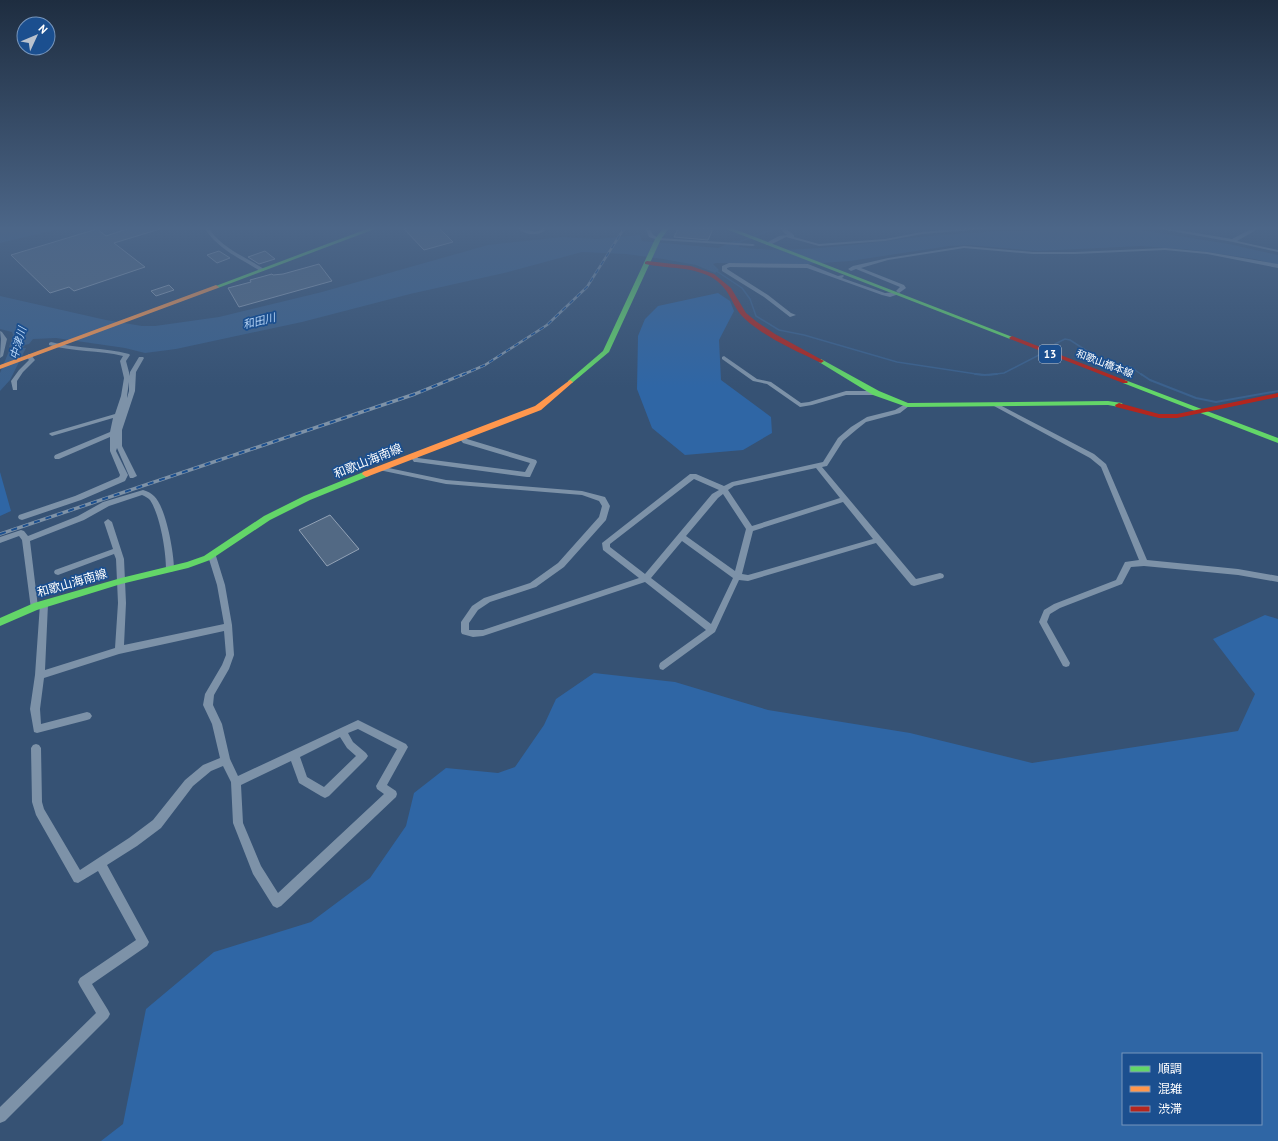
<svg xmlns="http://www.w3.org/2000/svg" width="1278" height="1141" font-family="'PT Sans','Noto Sans JP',sans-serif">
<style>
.green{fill:#2f66a5;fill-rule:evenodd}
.water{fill:#3b618d}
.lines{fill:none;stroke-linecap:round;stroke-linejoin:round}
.stream-far1{stroke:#3b618d;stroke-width:1.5}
.stream{stroke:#3b618d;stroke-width:2}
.building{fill:#526984;stroke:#92a2b6}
.street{fill:#7d92a8;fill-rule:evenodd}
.fast{fill:#63d668;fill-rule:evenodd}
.slow{fill:#ff974d;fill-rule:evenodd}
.jam{fill:#b3261e;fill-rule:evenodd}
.rail-far1-casing{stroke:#7e92a7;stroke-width:2.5}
.rail-casing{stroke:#7e92a7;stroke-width:3.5}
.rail-far1{stroke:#1b4f8f;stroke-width:1.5;stroke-dasharray:5;stroke-linecap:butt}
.rail{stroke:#1b4f8f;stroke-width:2;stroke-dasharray:6;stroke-linecap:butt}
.labels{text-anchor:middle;stroke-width:3.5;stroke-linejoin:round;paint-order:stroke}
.far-street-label{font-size:10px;fill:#fff;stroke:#1b4f8f}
.far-water-label{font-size:11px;font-style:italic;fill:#b5d3f5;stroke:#1b4f8f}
.shield{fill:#1b4f8f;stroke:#bbcadd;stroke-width:1}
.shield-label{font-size:11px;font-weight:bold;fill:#fff}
.street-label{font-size:12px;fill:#fff;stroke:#1b4f8f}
</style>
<rect width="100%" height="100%" fill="#365274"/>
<path class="green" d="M718 293 730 301 734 311 719 340 721 380 771 417 772 433 743 450 685 455 652 428 637 389 638 336 645 319 658 306Z
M0 472 11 511 0 516Z
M1265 615 1278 619V1141H101L123 1124 146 1009 214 952 311 922 370 878 406 826 414 793 446 768 498 773 515 767 544 725 556 699 594 673 675 682 768 710 910 733 1032 763 1238 731 1255 694 1213 639ZM1123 1054H1261V1124H1123Z"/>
<path class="water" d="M0 227H67L0 243Z
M1121 227H1141L1140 230 1229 244 1278 255V265L1255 259 1193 250 1141 246 1037 251 970 245 949 246 850 261 807 264 716 263 713 264 719 270 715 273 696 265 663 259 626 254 582 252 504 273 410 294 302 322 176 349 145 353 125 348 56 338 33 339 29 344 25 345 22 348H26L10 380 0 391V373L9 351 12 350 15 346 9 347 13 335 12 332 0 329V296L106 320 142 326H155L219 317 322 292 488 245 562 237 597 239 640 235 642 241 718 248 734 241 741 242 739 247C798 255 862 243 920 237 983 231 1045 229 1108 230Z"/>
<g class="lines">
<path class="stream-far1" d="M736 243 780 227
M715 270 742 288 750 299 756 316 779 330 804 335 897 362 983 375
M1055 344 1065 339 1070 340 1101 360 1114 365 1131 367 1142 375
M988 375 1004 373 1039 355"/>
<path class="stream" d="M975 374 985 375 997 374
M1141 374 1150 380 1196 398 1216 402 1278 391"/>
</g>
<path class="building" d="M124 227H160V229L114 243 145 267 74 291 69 287 50 293 11 255 97 229 106 236 127 229Z
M411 227H438L453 242 424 250 404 229Z
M679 227 713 229 708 240 674 237Z
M219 251 230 258 217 263 207 255Z
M265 251 275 259 259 264 248 257Z
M319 264 332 281 239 307 228 288 251 282 250 280 272 274 273 275 283 274Z
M169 285 174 290 156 296 151 291Z
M330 515 359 549 327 566 299 530Z"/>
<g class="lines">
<path class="street" d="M204 227H208C221 248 244 256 264 269V271H260C240 258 217 249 204 227Z
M516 227C526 227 535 237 544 227H549C540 237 525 236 516 227Z
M645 227H649L653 235 659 238 753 244 755 245 753 246 658 240 649 237Z
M783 227H790L786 229 794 235V237L819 244 885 239 922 232 978 227H998L996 228 922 234 885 241 819 246 786 237 770 245H766V243L779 236 787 235 780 229Z
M1149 227H1160L1232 239 1255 227H1261L1237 241 1278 250V252L1233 242Z
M1272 227H1278V229L1272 228Z
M964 246 1033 252H1075L1165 248 1207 252 1278 264V268L1207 254 1165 250 1075 254H1033L964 248 888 260 861 268 904 285 906 288 899 293 896 291 900 287 856 269 851 271 848 269 853 266 888 258Z
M729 263 808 264 838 276 843 275 844 276 842 278 885 293 896 292 899 294 890 297 882 295 807 268 730 267 727 268V269L768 295 791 313 796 315 790 317 764 297 722 271V266Z
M0 331 2 332 7 339 3 356 0 358 1 339Z
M51 342C77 349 103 347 129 354L130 355 126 361 130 376V372L139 357H143L144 358 136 372 135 391 122 430V446L137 476 133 478H130L117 448 116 451 128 475 125 481 81 500 22 520 19 519 18 517 19 515 75 496 119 477 120 475 110 451V437L59 459H55L54 457 55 455 110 432 113 418 52 436 49 434 50 433 115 414 121 396 124 378 120 361 123 356C99 350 73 352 49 345V343ZM129 382V391L127 398V396Z
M29 354 31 355 35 360 23 372 17 381V390H13L11 381 19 370 29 360 26 356Z
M724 356 757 379 771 382 801 403 809 402 846 391H876L879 393 876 395H846L812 405 800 407 767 384 753 381 722 359V357Z
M907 403 910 405 909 406 900 413 866 422 856 430 843 441 827 466 822 467 916 579 940 573 943 574 944 576 943 578 914 586 911 585 876 543 748 581 739 580 715 632 663 670 660 669 659 666 660 663 706 630 645 582 483 636 473 637 462 634 461 632V622L472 606 484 598 530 583 558 563 599 517 602 506 599 501 582 495 446 484 379 470 375 468 379 466 446 480 582 491 605 497 610 506 606 520 564 567 536 587 490 602 478 610 469 623V630H483L639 578 603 550 602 543 690 474H696L724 486 732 482 823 462 838 438 851 427 867 417 895 410ZM816 468 840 498 752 526 728 490 734 486ZM694 479 719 490 712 494 645 574 610 547V544ZM723 494 746 529 735 571 686 536 718 498ZM843 502 873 539 748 575 742 574 753 531ZM682 541 733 578 711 624 651 578Z
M996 403 1094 454 1106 464 1147 560 1238 569 1278 576V582L1238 575 1144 566 1131 567 1122 584 1060 608 1050 614 1047 622 1070 663 1069 666 1066 667 1063 666 1039 622 1044 610 1054 604 1116 580 1125 562 1139 560 1101 467 1090 458 994 406 993 405Z
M460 436H464L467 439 536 460 537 462 530 477H527L416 462H414L410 456 413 454H415L418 458 525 472 530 463 463 443 459 438Z
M143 490C147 491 151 493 154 496 166 507 174 553 174 569L173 571 170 572 166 569C166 551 160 515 150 500 148 498 145 496 142 495L109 506 84 520 30 541 38 607 37 609H31L22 540 19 536 0 543V537L21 530 24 531 28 536 78 516 103 502Z
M108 519 112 522 124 559 126 603 124 645 224 624 217 585 208 556 212 553 216 556 225 585 232 625 234 655 229 669 214 695 213 705 222 724 230 759 238 776 358 720 406 744 408 747 387 785 396 791 397 794 396 797 281 906 277 908 273 906 253 874 233 823 231 782 223 766 211 771 193 786 161 828 137 846 107 865 149 942 147 946 92 984 108 1010 110 1014 108 1018 5 1121 0 1123V1107L96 1013 80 986 78 982 80 978 136 940 98 871 78 883 74 882 36 815 32 802 31 748 33 745 36 744 39 745 41 748 42 802 44 809 80 870 129 838 153 820 185 780 203 765 220 758 212 724 203 705 205 694 222 665 226 655 224 631 119 654 44 678 40 709 41 724 87 712 90 713 92 716 90 719 87 720 37 733 34 732 30 709 35 675 40 604 41 602H47L48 604 45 670 115 648 118 603 116 559 114 554 58 575 55 574 54 572 55 570 113 549 104 522ZM358 729 397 749 376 786 377 789 384 794 278 893 261 866 243 823 241 785 291 761 299 783 321 796 325 798 329 796 366 759 368 756 366 753 353 742 348 733ZM340 737 347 748 356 756 324 787 307 777 300 757Z"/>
<path class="fast" d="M372 227H380L218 288 213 287Z
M664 227H670L661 239 609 352 572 383H568V381L603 351 655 239Z
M721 227H729L1015 338 1010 339Z
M821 359 879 391 908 403 1108 401 1122 403 1123 405 1119 407 1108 405 907 407 873 395 819 362V360Z
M1125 380 1278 438V443L1123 383V381Z
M366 471 370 474 369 476 310 500 270 520 210 560 188 568 121 584 37 610 0 626V618L34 603 121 578 187 562 204 556 264 516 304 496Z"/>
<path class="slow" d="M216 285 219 287 218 288 0 369V365Z
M570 380 573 382 572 383 541 410 369 476 366 477 362 474 363 472 535 406Z"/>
<path class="jam" d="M647 261 691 266 714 274 731 288 746 313 757 322 775 334 824 361 821 363 819 362C794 350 766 338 745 319 730 305 732 289 711 277 690 266 667 269 645 264V262Z
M1012 336 1127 381 1128 382 1127 383H1123L1010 339 1009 338Z
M1278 393V397L1177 418H1159L1116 407 1115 405 1119 403 1159 414H1177Z"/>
<defs>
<path id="rail-far1" d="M462 375 485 365 547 325 587 287 625 227"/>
<path id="rail" d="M0 534 415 394 464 374"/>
</defs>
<use href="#rail-far1" class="rail-far1-casing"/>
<use href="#rail" class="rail-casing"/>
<use href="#rail-far1" class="rail-far1"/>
<use href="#rail" class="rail"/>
</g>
<linearGradient id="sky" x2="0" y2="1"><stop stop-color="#1e2d40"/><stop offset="0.59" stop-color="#4c6688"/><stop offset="1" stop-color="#4c6688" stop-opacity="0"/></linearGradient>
<rect width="1278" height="387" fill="url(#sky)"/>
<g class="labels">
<g class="far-street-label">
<text transform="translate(1105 363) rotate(21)" y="4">和歌山橋本線</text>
</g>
<g class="far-water-label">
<text transform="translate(259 321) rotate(-14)" y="4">和田川</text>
<text transform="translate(18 343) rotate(-74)" y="4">中津川</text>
</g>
<rect class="shield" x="1039" y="345" width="22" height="18" rx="3"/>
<g class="shield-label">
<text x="1050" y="358">13</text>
</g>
<g class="street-label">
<text transform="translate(368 461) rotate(-22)" y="4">和歌山海南線</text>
<text transform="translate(72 583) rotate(-16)" y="4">和歌山海南線</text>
</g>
</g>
<rect x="1122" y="1053" width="140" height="72" fill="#1b4f8f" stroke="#7695bc"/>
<rect x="1130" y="1066" width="20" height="6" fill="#63d668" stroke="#7695bc"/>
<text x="1158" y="1073" font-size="12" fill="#ffffff">順調</text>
<rect x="1130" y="1086" width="20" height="6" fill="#ff974d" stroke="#7695bc"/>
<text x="1158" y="1093" font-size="12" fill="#ffffff">混雑</text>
<rect x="1130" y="1106" width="20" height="6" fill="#b3261e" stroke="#7695bc"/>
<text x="1158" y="1113" font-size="12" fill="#ffffff">渋滞</text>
<g transform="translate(36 36) rotate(46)"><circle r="19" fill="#1b4f8f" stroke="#7695bc"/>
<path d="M0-3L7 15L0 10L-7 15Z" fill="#b9c2ce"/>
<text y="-6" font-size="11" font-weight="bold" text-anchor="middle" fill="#ffffff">N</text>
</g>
</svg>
